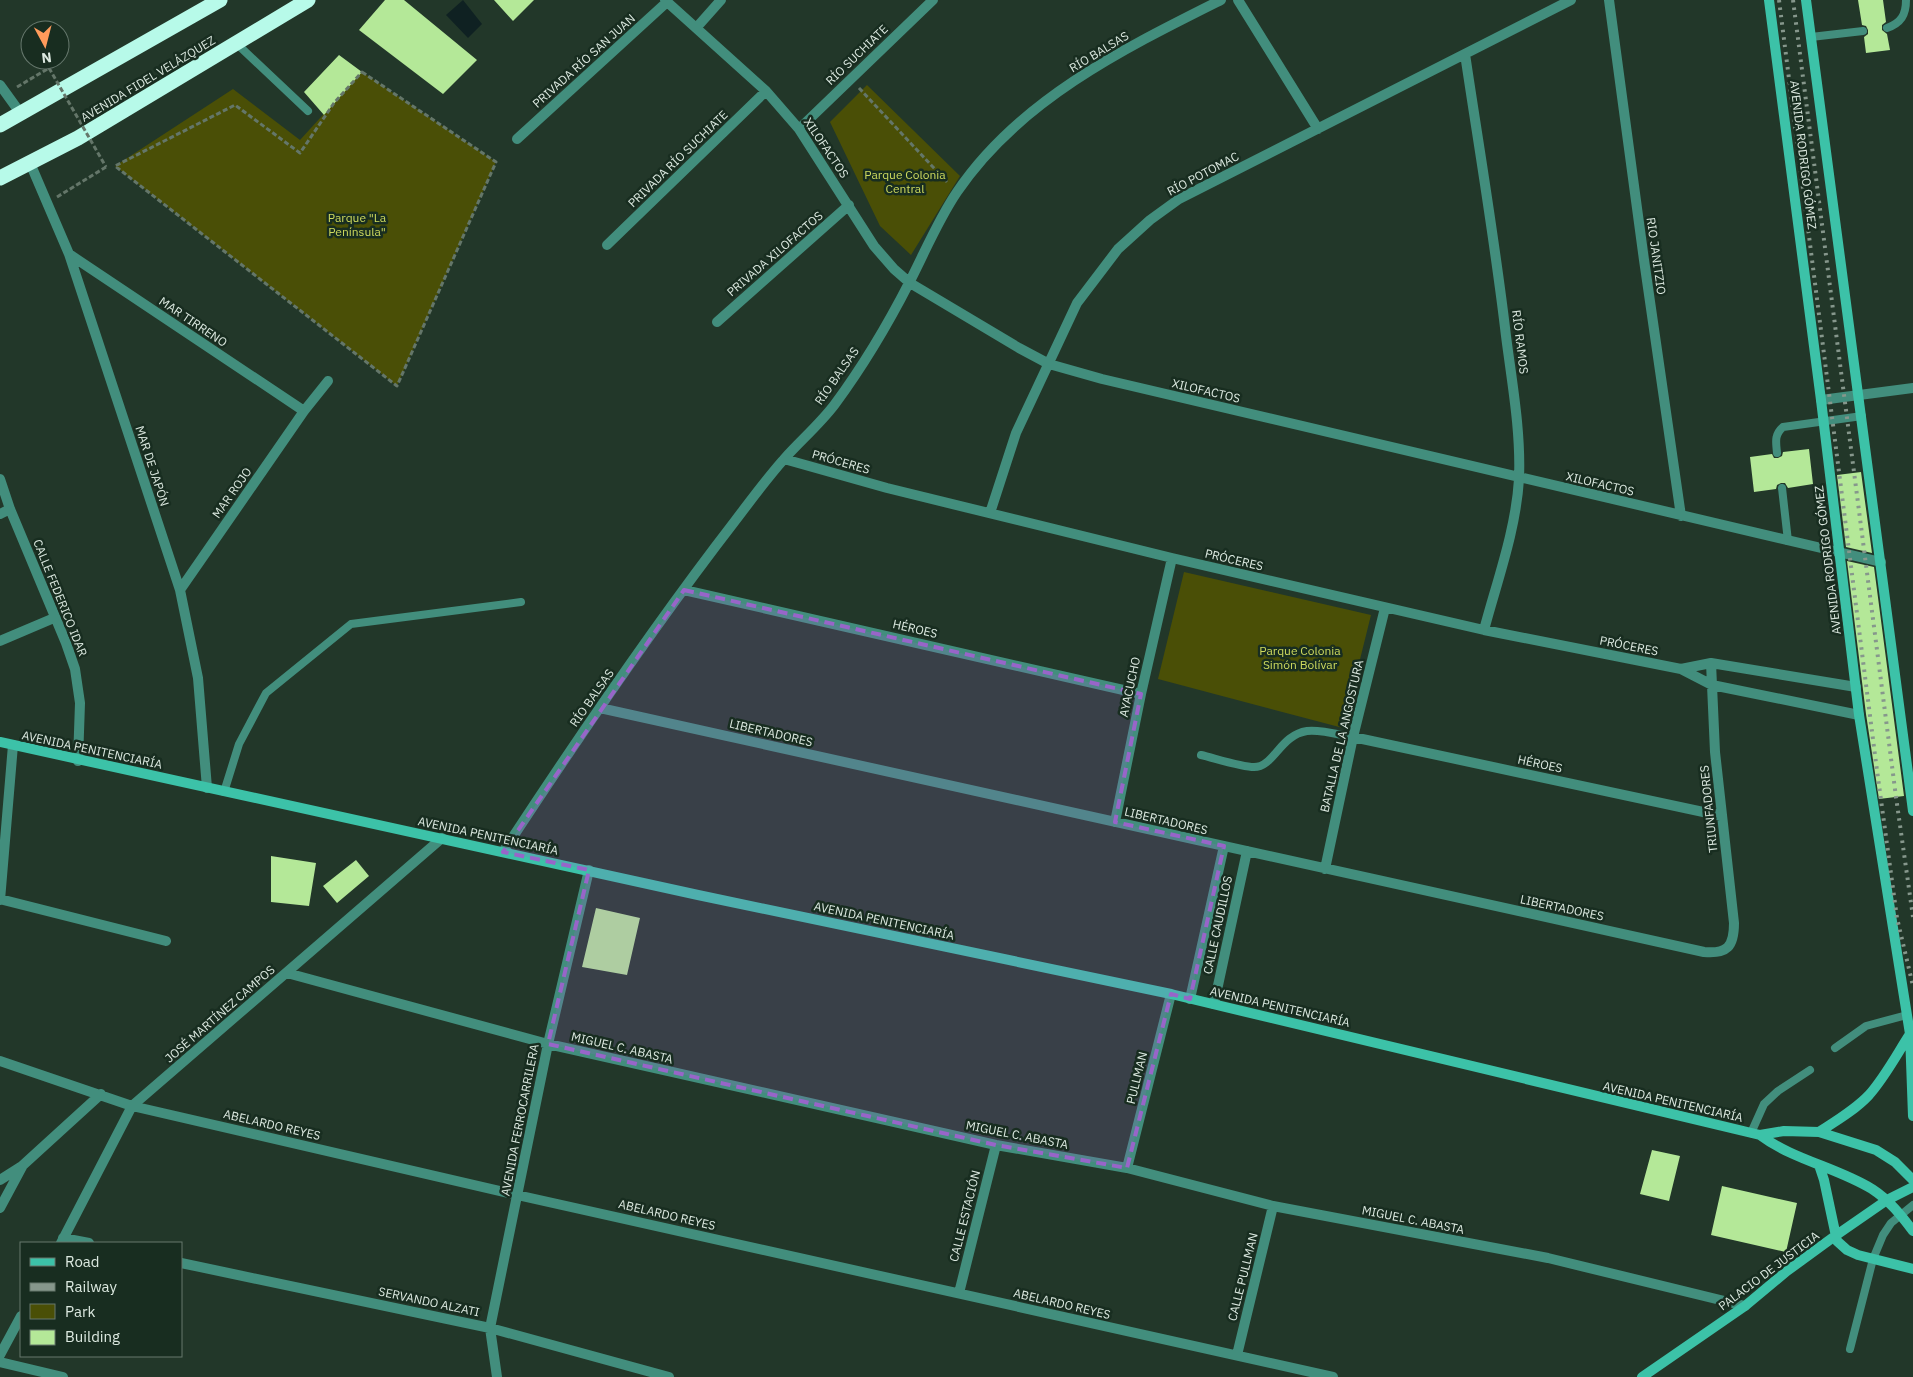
<svg xmlns="http://www.w3.org/2000/svg" width="1913" height="1377" font-family="'IBM Plex Sans',sans-serif">
<style>
.green{fill:#4a4f06}
.water{fill:#0f2122}
.building{fill:#b4e898}
.lines{fill:none;stroke-linecap:round;stroke-linejoin:round}
.path{stroke:#647669;stroke-width:3;stroke-dasharray:5 2.5;stroke-linecap:butt}
.lane{stroke:#428e7d;stroke-width:8}
.street{stroke:#428e7d;stroke-width:10}
.secondary{stroke:#3cc2a8;stroke-width:10}
.highway{stroke:#b7fae9;stroke-width:15}
.rail{stroke:#86978c;stroke-width:4;stroke-dasharray:2.5 5;stroke-linecap:butt}
.path-bridge{stroke:#647669;stroke-width:3;stroke-dasharray:5 2.5;stroke-linecap:butt}
.marked{fill:#9865c9;fill-opacity:0.2;stroke:#9865c9;stroke-width:4;stroke-dasharray:10 6;stroke-linejoin:round}
.labels{text-anchor:middle;stroke-width:5;stroke-linejoin:round;paint-order:stroke}
.street-label{font-size:12px;fill:#dce9e0;stroke:#182d20}
.park-label{font-size:12px;fill:#ceda5e;stroke:#182d20}
</style>
<rect width="100%" height="100%" fill="#223729"/>
<path class="green" d="M362 72 496 162 397 386 115 166 233 89 300 140Z
M867 85 960 176 911 255 880 226 830 122Z
M1184 572 1371 615 1343 728 1158 679Z"/>
<path class="water" d="M463 0 482 24 468 38 446 15Z"/>
<path class="building" d="M385 0H404L477 60 443 94 359 30Z
M494 0H534L513 21Z
M1858 0H1883L1886 22 1882 25V30L1887 34 1890 50 1866 53 1864 37 1868 34V30L1866 26 1862 25Z
M339 55 362 72 324 115 304 92Z
M1809 449 1813 484 1788 488 1785 483H1781L1777 485 1776 489 1754 492 1750 457 1772 454 1774 458H1778L1782 456 1783 452Z
M1861 472 1872 553 1846 547 1837 475Z
M1847 561 1874 567 1904 796 1879 799 1866 714Z
M271 856 316 863 309 906 271 902Z
M356 860 369 876 337 903 323 886Z
M596 908 640 918 627 975 582 967Z
M1652 1150 1680 1156 1669 1201 1640 1194Z
M1722 1186 1797 1203 1786 1252 1711 1235Z"/>
<g class="lines">
<path class="path" d="M362 72 496 162 397 386 115 166 235 105 300 153 334 103Z
M17 87 49 68
M859 88 947 182
M57 197 106 167"/>
<path class="lane" d="M1887 28C1901 23 1906 15 1906 0
M1811 37 1863 31
M236 43 308 111
M1777 453C1776 442 1774 435 1783 427L1862 416
M1782 488 1788 541
M1201 755C1214 758 1242 767 1254 767 1274 767 1280 735 1307 731 1319 729 1341 735 1353 737
M224 792 239 744 266 693 351 624 521 602
M1835 1048 1866 1026 1907 1015
M1751 1133 1764 1104 1778 1091 1810 1070
M1850 1349 1873 1259 1883 1235 1891 1223 1913 1205"/>
<path class="street" d="M665 0 766 91 799 129 874 246 894 269 910 283 1019 348 1049 364 1102 379 1881 562
M1238 0 1318 129
M1609 0 1644 260 1681 516
M697 27 721 0
M1465 54C1479 148 1495 241 1506 336 1512 383 1521 431 1519 479 1516 530 1497 581 1484 630
M0 85 21 114
M799 129 933 0
M517 139 667 2
M30 163 69 254 180 590 198 678 207 788
M607 245 766 91
M69 254 304 411
M717 322 849 205
M1821 400 1913 388
M784 459 887 488 1172 558 1484 630 1681 669 1712 685 1859 715
M0 479 10 509 66 643 75 669 80 703 78 761
M990 513 1016 433 1077 303 1118 249 1150 220 1179 199 1571 0
M0 514 10 509
M180 590 304 411 328 381
M684 590 1141 694
M0 641 54 618
M1681 669 1711 663 1856 687
M600 708 1704 952C1727 954 1734 947 1734 923L1715 752 1711 663
M1353 737 1722 816
M1115 822 1141 694 1172 558
M503 852C577 739 653 627 735 521 751 500 767 478 785 458 801 440 820 424 835 404 863 366 888 324 909 283 925 252 938 220 957 192 1019 100 1125 48 1221 0
M1325 869 1353 737 1385 608
M0 899 166 941
M0 900 13 745
M287 973 548 1044 996 1145 1127 1168 1273 1206 1548 1258 1745 1306
M1190 999 1224 846
M1214 1004 1247 851
M0 1061 132 1106 517 1195 1333 1377
M1127 1168 1171 994
M0 1180 22 1166 101 1094
M0 1208 22 1167
M63 1238 89 1243
M61 1243 132 1106 442 838
M181 1263 490 1328 669 1377
M959 1293 996 1145
M0 1355 21 1316
M1237 1355 1273 1206
M0 1362 63 1377
M497 1377 490 1328 548 1044 589 870"/>
<path class="secondary" d="M1769 0 1821 400 1859 715 1910 1034 1913 1116
M1806 0 1913 811
M0 742 698 895 1171 994 1760 1135C1793 1160 1836 1167 1872 1189 1889 1200 1901 1215 1913 1231
M1819 1132C1836 1121 1855 1110 1869 1095 1885 1077 1897 1054 1910 1034
M1760 1135 1784 1131 1819 1132 1876 1150 1895 1162 1913 1180
M1819 1165 1824 1180 1837 1241 1847 1250 1858 1255 1913 1269
M1642 1377 1745 1306 1787 1271 1835 1236 1887 1200 1913 1187"/>
<path class="highway" d="M0 125 220 0
M0 178 78 138 308 0"/>
<path class="rail" d="M1779 0 1876 763 1897 918 1913 986
M1793 0 1896 797 1913 917"/>
<path class="path-bridge" d="M49 68 106 167"/>
</g>
<path class="marked" d="M684 590 1141 694 1115 822 1224 846 1190 999 1171 994 1127 1168 996 1145 548 1044 589 870 503 852Z"/>
<g class="labels">
<g class="street-label">
<text transform="translate(1099 52) rotate(-31)" y="4">RÍO BALSAS</text>
<text transform="translate(857 55) rotate(-44)" y="4">RÍO SUCHIATE</text>
<text transform="translate(584 61) rotate(-42)" y="4">PRIVADA RÍO SAN JUAN</text>
<text transform="translate(148 79) rotate(-31)" y="4">AVENIDA FIDEL VELÁZQUEZ</text>
<text transform="translate(826 148) rotate(56)" y="4">XILOFACTOS</text>
<text transform="translate(1803 155) rotate(83)" y="4">AVENIDA RODRIGO GÓMEZ</text>
<text transform="translate(678 159) rotate(-44)" y="4">PRIVADA RÍO SUCHIATE</text>
<text transform="translate(1203 174) rotate(-28)" y="4">RÍO POTOMAC</text>
<text transform="translate(775 254) rotate(-41)" y="4">PRIVADA XILOFACTOS</text>
<text transform="translate(1656 256) rotate(82)" y="4">RIO JANITZIO</text>
<text transform="translate(193 322) rotate(34)" y="4">MAR TIRRENO</text>
<text transform="translate(1520 342) rotate(83)" y="4">RÍO RAMOS</text>
<text transform="translate(837 376) rotate(-55)" y="4">RÍO BALSAS</text>
<text transform="translate(1206 391) rotate(13)" y="4">XILOFACTOS</text>
<text transform="translate(841 462) rotate(16)" y="4">PRÓCERES</text>
<text transform="translate(152 466) rotate(72)" y="4">MAR DE JAPÓN</text>
<text transform="translate(1600 484) rotate(13)" y="4">XILOFACTOS</text>
<text transform="translate(232 493) rotate(-55)" y="4">MAR ROJO</text>
<text transform="translate(1234 560) rotate(13)" y="4">PRÓCERES</text>
<text transform="translate(1828 560) rotate(-97)" y="4">AVENIDA RODRIGO GÓMEZ</text>
<text transform="translate(60 598) rotate(68)" y="4">CALLE FEDERICO IDAR</text>
<text transform="translate(915 629) rotate(13)" y="4">HÉROES</text>
<text transform="translate(1629 646) rotate(11)" y="4">PRÓCERES</text>
<text transform="translate(1130 687) rotate(-78)" y="4">AYACUCHO</text>
<text transform="translate(592 698) rotate(-55)" y="4">RÍO BALSAS</text>
<text transform="translate(771 733) rotate(13)" y="4">LIBERTADORES</text>
<text transform="translate(1342 736) rotate(-77)" y="4">BATALLA DE LA ANGOSTURA</text>
<text transform="translate(92 750) rotate(12)" y="4">AVENIDA PENITENCIARÍA</text>
<text transform="translate(1540 764) rotate(12)" y="4">HÉROES</text>
<text transform="translate(1709 809) rotate(-96)" y="4">TRIUNFADORES</text>
<text transform="translate(1166 821) rotate(13)" y="4">LIBERTADORES</text>
<text transform="translate(488 836) rotate(12)" y="4">AVENIDA PENITENCIARÍA</text>
<text transform="translate(1562 908) rotate(12)" y="4">LIBERTADORES</text>
<text transform="translate(884 921) rotate(12)" y="4">AVENIDA PENITENCIARÍA</text>
<text transform="translate(1218 925) rotate(-78)" y="4">CALLE CAUDILLOS</text>
<text transform="translate(1280 1007) rotate(13)" y="4">AVENIDA PENITENCIARÍA</text>
<text transform="translate(220 1014) rotate(-41)" y="4">JOSÉ MARTÍNEZ CAMPOS</text>
<text transform="translate(622 1048) rotate(13)" y="4">MIGUEL C. ABASTA</text>
<text transform="translate(1137 1078) rotate(-76)" y="4">PULLMAN</text>
<text transform="translate(1673 1102) rotate(13)" y="4">AVENIDA PENITENCIARÍA</text>
<text transform="translate(520 1120) rotate(-79)" y="4">AVENIDA FERROCARRILERA</text>
<text transform="translate(272 1125) rotate(13)" y="4">ABELARDO REYES</text>
<text transform="translate(1017 1135) rotate(11)" y="4">MIGUEL C. ABASTA</text>
<text transform="translate(667 1215) rotate(13)" y="4">ABELARDO REYES</text>
<text transform="translate(965 1216) rotate(-76)" y="4">CALLE ESTACIÓN</text>
<text transform="translate(1413 1220) rotate(11)" y="4">MIGUEL C. ABASTA</text>
<text transform="translate(1769 1271) rotate(-37)" y="4">PALACIO DE JUSTICIA</text>
<text transform="translate(1243 1277) rotate(-76)" y="4">CALLE PULLMAN</text>
<text transform="translate(429 1302) rotate(12)" y="4">SERVANDO ALZATI</text>
<text transform="translate(1062 1304) rotate(13)" y="4">ABELARDO REYES</text>
</g>
<g class="park-label">
<text x="905" y="179">Parque Colonia<tspan x="905" dy="14">Central</tspan></text>
<text x="357" y="222">Parque "La<tspan x="357" dy="14">Península"</tspan></text>
<text x="1300" y="655">Parque Colonia<tspan x="1300" dy="14">Simón Bolívar</tspan></text>
</g>
</g>
<rect x="20" y="1242" width="162" height="115" fill="#182d20" stroke="#66786d"/>
<rect x="30" y="1258" width="25" height="8" fill="#3cc2a8" stroke="#66786d"/>
<text x="65" y="1267" font-size="15" fill="#dce9e0">Road</text>
<rect x="30" y="1283" width="25" height="8" fill="#86978c" stroke="#66786d"/>
<text x="65" y="1292" font-size="15" fill="#dce9e0">Railway</text>
<rect x="30" y="1304" width="25" height="15" fill="#4a4f06" stroke="#66786d"/>
<text x="65" y="1317" font-size="15" fill="#dce9e0">Park</text>
<rect x="30" y="1330" width="25" height="15" fill="#b4e898" stroke="#66786d"/>
<text x="65" y="1342" font-size="15" fill="#dce9e0">Building</text>
<g transform="translate(45 45) rotate(173)"><circle r="24" fill="#182d20" stroke="#66786d"/>
<path d="M0-4L9 19L0 12L-9 19Z" fill="#ff9b5b"/>
<text y="-8" font-size="14" font-weight="bold" text-anchor="middle" fill="#dce9e0">N</text>
</g>
</svg>
